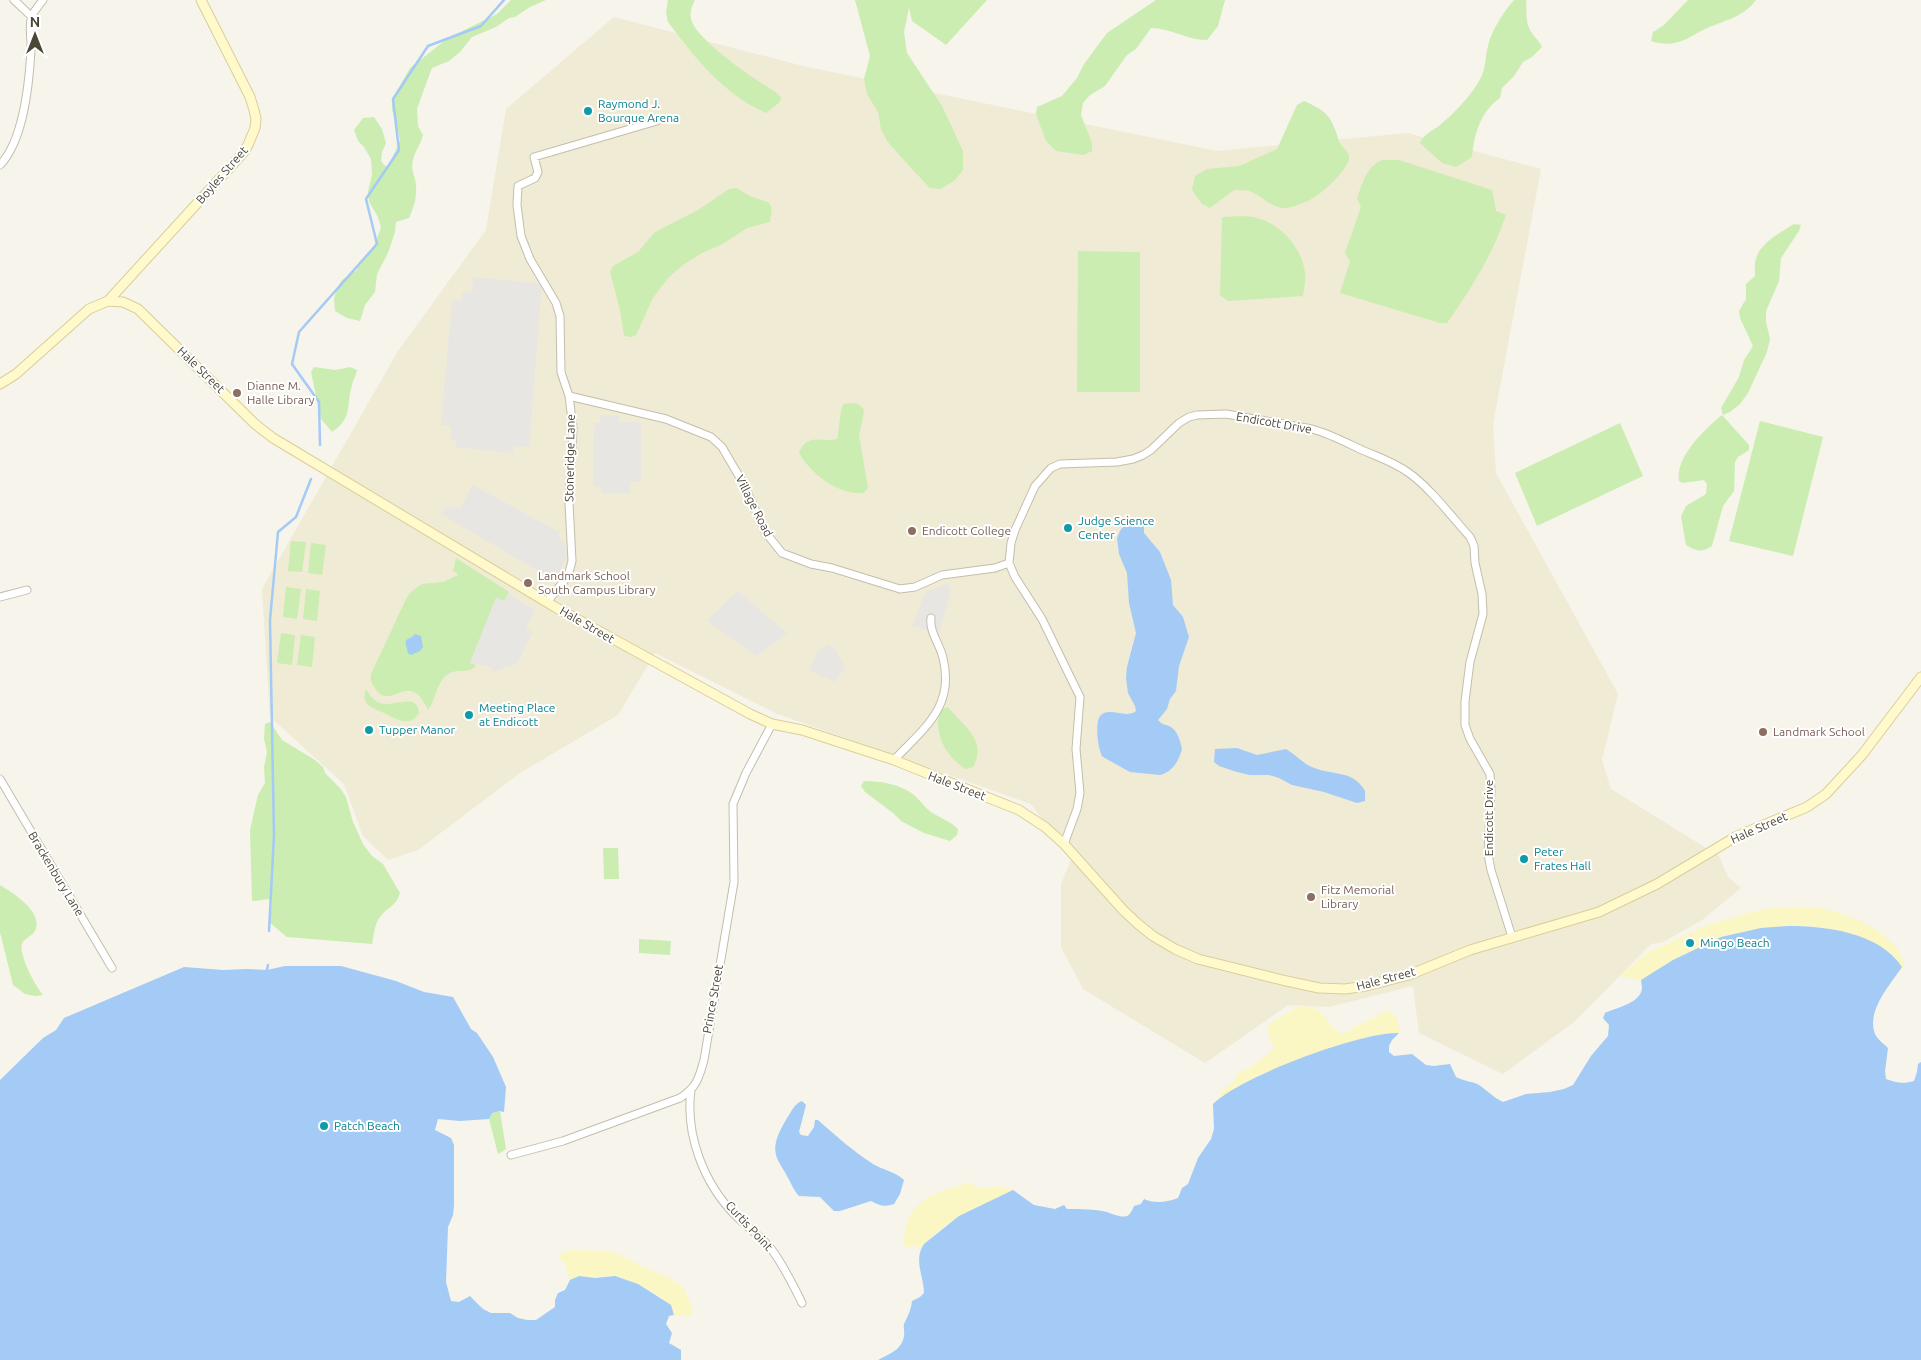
<svg xmlns="http://www.w3.org/2000/svg" width="1921" height="1360" font-family="Ubuntu,sans-serif">
<style>
.education{fill:#f0ebd4}
.green{fill:#cbedb1}
.sand{fill:#fbf7c5}
.parking{fill:#e8e6e2}
.water{fill:#a4caf6}
.lines{fill:none;stroke-linecap:round;stroke-linejoin:round}
.stream{stroke:#a4caf6;stroke-width:2.5}
.street-casing{stroke:#c3beac;stroke-width:9}
.secondary-casing{stroke:#d9cf98;stroke-width:11}
.street{stroke:#fff;stroke-width:7}
.secondary{stroke:#fff9cc;stroke-width:9}
.culture-dot{fill:#0f9aa8;stroke:#fff;stroke-width:2}
.education-dot{fill:#8d6e63;stroke:#fff;stroke-width:2}
.labels{text-anchor:middle;stroke-width:4;stroke-linejoin:round;paint-order:stroke}
.culture-label{font-size:12px;fill:#0d838f;stroke:#fff;text-anchor:start}
.street-label{font-size:12px;fill:#4b4637;stroke:#fff}
.education-label{font-size:12px;fill:#785e54;stroke:#fff;text-anchor:start}
</style>
<rect width="100%" height="100%" fill="#f6f4eb"/>
<path class="education" d="M614 17 803 66 1217 151 1408 133 1541 169 1493 424 1496 473 1618 694 1602 760 1611 789 1719 856 1728 877 1741 888 1702 920 1663 942 1651 944 1574 1022 1503 1074 1419 1033 1413 986 1329 1007 1288 1005 1205 1063 1083 989 1061 947V884L1071 860 1031 804 775 713 655 653 618 715 520 773 418 850 388 860 363 836 344 784 270 717 262 589 398 351 486 230 506 109Z"/>
<path class="green" d="M511 0H546L530 7 515 17 509 18 496 27 472 37 460 52 449 61 432 68 430 73 417 109 418 126 423 135C421 144 415 151 413 160 411 167 413 172 415 179 418 194 415 205 409 218L396 222 395 232 388 253 377 274 375 292 365 305 360 321 347 318 335 311 334 299 337 288 342 280 357 270 359 263 374 246 381 228 378 217 369 202 368 191 372 175 371 159 364 147 358 141 354 130 363 118 374 117 382 129 386 143 382 152 381 161 385 166H389L400 140 396 121 392 110V103L394 96 410 68 448 38 497 14Z
M668 0H695C691 8 689 13 692 22 701 43 754 79 774 91L781 97 780 102 766 113C722 93 696 59 668 22L666 13Z
M855 0H987L946 45 912 21 909 8 904 32 907 53 942 106 963 151V170L954 181 940 189 930 188 910 167 887 141 881 129 878 112 867 94 864 79 870 56Z
M1156 0H1225L1218 26 1207 40C1187 40 1170 28 1151 28L1136 49 1127 55 1105 86 1090 95 1083 103 1081 115 1092 143V151L1084 155 1056 151 1046 141 1036 114 1037 107 1062 96 1077 78 1084 64 1107 33Z
M1514 0H1526C1527 10 1525 20 1530 30 1533 36 1539 40 1542 47L1532 57 1523 62 1514 76 1502 88 1500 98C1481 111 1474 134 1472 157L1456 167 1442 163 1420 143C1424 134 1432 131 1440 125 1453 114 1466 101 1476 86 1487 70 1484 63 1488 46 1491 32 1504 11 1514 0Z
M1688 0H1756C1742 19 1723 20 1703 30 1695 34 1687 40 1678 42 1670 45 1660 44 1651 41L1653 32 1664 25Z
M1304 101C1326 111 1331 115 1338 138 1339 146 1348 149 1349 157 1350 168 1324 191 1315 197 1309 201 1298 205 1291 207 1273 212 1264 196 1249 191 1245 190 1239 190 1234 190L1210 208 1202 204 1192 190 1195 176 1207 169 1239 166 1277 149 1297 105Z
M1382 160H1399L1492 190 1496 211 1506 215C1492 256 1472 287 1447 323H1440L1340 293 1350 261 1345 253 1361 207 1357 199C1362 184 1366 167 1382 160Z
M736 188C741 190 745 194 750 196 767 204 775 197 770 222L747 228 721 245 702 253 683 265 668 278 653 298 636 335 631 337 624 336 620 310 610 272 613 266 638 252 655 232 698 210 729 189Z
M1222 217C1233 217 1247 215 1257 218 1281 224 1302 248 1305 273 1306 280 1304 289 1303 296L1228 301 1220 295Z
M1794 224 1801 225 1799 231 1781 258 1779 281 1766 311V322L1770 339 1767 352 1748 393 1740 404 1730 412 1723 415 1721 408 1739 377 1744 360 1753 346 1740 318 1739 311 1746 299V284L1755 276C1755 271 1754 264 1756 259 1760 243 1781 232 1794 224Z
M1078 251 1140 252V392H1077Z
M314 367 336 370 350 367 357 370C356 376 353 380 352 385 346 406 353 418 332 432L321 419 311 372Z
M852 403 858 404 863 408 864 413 859 435 868 488 864 493C838 495 812 475 799 453 807 432 823 443 837 439 840 427 839 415 843 404Z
M1722 415 1749 445V450L1738 457 1735 462 1734 491 1723 506 1712 546C1701 553 1696 551 1686 545L1681 516 1686 506 1706 494 1707 484 1704 480 1683 483 1679 481C1675 457 1705 429 1722 415Z
M1760 421 1823 437 1793 556 1729 541Z
M1620 423 1643 476 1537 526 1515 473Z
M291 541 306 542 302 572 288 571Z
M311 543 326 545 322 575 308 573Z
M456 558 509 592 504 601 496 598 470 663 476 665C470 675 456 667 447 675 436 683 436 700 428 710 408 665 390 717 373 685 371 681 370 679 371 674L407 597 412 591 422 584 443 582 458 575V574L453 571Z
M286 587 301 589 297 619 283 617Z
M306 589 320 591 317 621 303 619Z
M281 633 295 635 292 665 277 663Z
M301 635 315 637 312 667 297 665Z
M366 689C370 695 373 701 380 703 392 708 418 691 419 713 410 728 396 719 384 713 373 708 360 705 366 689Z
M948 707C963 726 988 740 973 767L965 769C950 758 939 744 938 725 937 720 941 714 942 709Z
M270 722 282 740 315 760 323 767 325 773 340 788 346 797 353 822 363 844 372 856 383 864 400 893C396 907 387 907 380 917 374 925 374 935 372 944L287 937 270 923 272 899C265 899 260 901 252 901L250 830 258 795 265 783 264 767 267 752 264 739 265 724Z
M864 781C881 781 900 784 914 795 920 800 924 807 931 812 940 818 950 821 958 829L957 835 950 841 924 833 901 821 893 813 865 792 861 786Z
M603 848H618L619 879H604Z
M0 885C13 893 44 912 35 931 32 936 26 937 23 942 16 951 36 987 43 995L35 996 25 994 13 985 0 932Z
M639 939 671 941 670 955 639 953Z
M500 1111 506 1149 498 1154 489 1119 492 1113Z"/>
<path class="sand" d="M1778 907C1793 907 1809 906 1824 909 1850 914 1909 938 1903 970L1894 957 1880 947 1866 939 1850 933 1811 926H1788L1709 944 1673 960 1641 980 1619 976 1649 952 1707 925 1755 911Z
M1299 1006C1330 1008 1320 1019 1341 1034 1348 1033 1349 1030 1354 1027 1359 1024 1365 1023 1369 1020 1374 1018 1379 1013 1383 1012 1397 1008 1400 1024 1399 1033L1370 1037 1306 1057 1252 1079 1218 1099 1224 1088 1232 1083 1238 1073 1251 1067 1273 1050 1274 1046 1270 1041 1267 1027 1270 1023Z
M973 1182 975 1188 1002 1186 1013 1190C981 1206 942 1220 921 1249L914 1246V1244L909 1248 903 1244C905 1236 905 1224 909 1217 923 1192 949 1189 973 1182Z
M569 1250 607 1251 622 1255 642 1266 672 1279 684 1288 692 1306V1316L674 1315C668 1295 636 1283 617 1277 609 1275 578 1277 570 1280L565 1264 559 1258 560 1254Z"/>
<path class="parking" d="M473 277 542 284 529 447 513 446V453L456 447V441L450 440 451 426 441 425 452 300 462 301V292L472 293Z
M600 415H619V422H641V482H630V493H601V486H593L594 423H600Z
M473 485 559 532V539L565 543 567 557 555 581 441 514 445 507 460 508Z
M948 583 951 590 939 633 912 626 925 592Z
M738 591 787 633 757 656 707 621Z
M508 594 535 610 526 629 533 632 517 664 493 672 491 667 470 663 496 598 504 601Z
M828 645 836 650 845 668 835 682 809 670 818 651Z"/>
<path class="water" d="M1138 518 1144 523V533L1160 552 1171 580 1173 605 1183 617 1189 637 1179 666 1176 691 1170 699 1167 709 1158 720C1162 725 1164 724 1169 726 1178 730 1180 741 1182 749 1179 760 1173 772 1160 775L1130 772 1103 757C1098 752 1094 721 1101 715 1110 707 1126 719 1136 711L1135 706 1128 693 1126 678 1127 667 1136 633 1129 603 1127 573 1119 554 1117 538 1121 529 1129 522Z
M415 634 421 636 423 647 420 651 411 655C405 651 409 655 407 649 403 636 408 642 415 634Z
M1237 748 1257 755 1286 749C1295 754 1302 763 1312 767 1331 776 1353 769 1365 791V801L1357 803 1324 792 1292 785 1279 778 1269 775H1250L1237 772 1219 766 1214 762 1215 749Z
M1788 926C1825 926 1879 932 1902 967 1890 985 1866 1011 1875 1034 1877 1039 1884 1044 1888 1048L1885 1071 1886 1079C1896 1083 1904 1084 1914 1081L1917 1072 1918 1064 1921 1062V1360H878C889 1354 902 1350 904 1336 905 1332 903 1327 904 1324 908 1316 911 1310 912 1301L920 1297 924 1293C924 1276 913 1260 924 1244L959 1216 1013 1190 1034 1205 1055 1209 1064 1205 1067 1209C1081 1209 1094 1209 1107 1212 1113 1214 1121 1218 1127 1216 1131 1214 1132 1210 1134 1206L1141 1204 1144 1199C1153 1204 1169 1202 1178 1198L1182 1188 1188 1184 1198 1158 1211 1139 1214 1129 1213 1104C1240 1077 1359 1032 1399 1033L1392 1040 1389 1046V1052L1394 1056 1412 1054 1426 1065 1434 1066 1450 1064 1456 1077C1463 1081 1475 1082 1479 1085 1488 1091 1494 1098 1503 1102L1526 1094 1550 1092 1564 1089 1573 1085 1591 1056 1608 1036 1609 1025 1603 1018 1605 1013C1616 1008 1641 1003 1642 988 1642 985 1641 982 1641 980L1673 960 1721 937 1761 928Z
M285 966H341L396 981 424 992 453 997 471 1029 477 1033 493 1057 506 1087 504 1112 500 1111 492 1113 489 1119 460 1121 438 1119 435 1130 451 1138 454 1145V1205L453 1215 448 1227 446 1282 451 1301 459 1302 470 1296 483 1309 491 1313H510L518 1318 527 1320H536L555 1307V1300L558 1293 565 1290 570 1280 579 1276 595 1278 615 1276 638 1284 671 1305 674 1315 669 1316 666 1324 672 1333 669 1343 681 1350V1360H0V1080L43 1038 56 1030 64 1018 184 967 223 970 248 969 267 970Z
M802 1101 806 1105 799 1132 801 1135 808 1136 814 1127 815 1120H818C836 1136 853 1151 873 1164 883 1170 896 1172 904 1180L900 1194 894 1204C885 1207 880 1206 871 1201L840 1211H834L820 1197 799 1196C793 1189 791 1183 787 1176 785 1171 781 1167 779 1162 770 1147 779 1132 787 1118 792 1111 794 1104 802 1101Z"/>
<g class="lines">
<path class="stream" d="M320 445 319 402 292 364 299 332 377 244 366 199 399 150 393 99 428 46 481 26 504 0
M269 931 274 835 270 620 278 532 296 517 311 479
M267 970 268 965"/>
<defs>
<path id="street" d="M14 0 31 16
M0 165C24 140 29 84 31 51 32 40 28 26 32 16 34 11 39 5 43 0
M569 396 666 419 711 437 722 447 743 483 766 533 782 553 811 564 832 568 900 589 915 587 942 575 995 568 1009 563
M0 597 27 590
M547 602 568 576 572 561 569 503 573 428 569 396 561 372 560 316 556 303 530 259 521 236 517 205 518 186 535 178 538 172 534 157 657 121
M894 760C924 728 955 707 943 658 940 644 929 632 931 618
M0 779 112 968
M1064 844 1077 809 1080 793 1076 749 1080 697 1042 619 1015 577 1009 563 1011 543 1015 530 1035 486 1051 468 1060 464 1117 462 1133 459 1143 455 1151 450 1179 423 1189 417 1197 415 1226 414 1312 429C1330 434 1345 442 1362 450 1378 457 1394 462 1409 473 1430 488 1452 517 1470 537L1474 546 1475 563 1482 594 1483 614 1470 662 1465 701V725L1470 739 1490 774 1491 791 1488 854 1491 870 1512 937
M691 1090C685 1135 704 1184 736 1216 747 1227 762 1237 772 1250 784 1266 793 1285 802 1303
M511 1155 563 1141 680 1098C697 1087 699 1078 704 1060L734 882 733 804 746 773 772 724"/>
<path id="secondary" d="M108 301 243 153 248 145 255 128 256 119 254 110 250 97 201 0
M0 384 16 374 89 309 108 301 123 302 138 309 255 424 273 438 555 607 750 714 772 724 802 730 894 760 1019 810 1045 827 1064 844 1123 910 1138 924 1153 936 1175 949 1198 959 1282 980 1319 988 1345 989 1366 986 1409 975 1470 950 1599 912 1657 884 1737 836 1807 807 1826 794 1862 755 1921 677"/>
</defs>
<use href="#street" class="street-casing"/>
<use href="#secondary" class="secondary-casing"/>
<use href="#street" class="street"/>
<use href="#secondary" class="secondary"/>
</g>
<g class="culture-dot">
<circle cx="588" cy="111" r="5"/>
<circle cx="1068" cy="528" r="5"/>
<circle cx="469" cy="715" r="5"/>
<circle cx="369" cy="730" r="5"/>
<circle cx="1524" cy="859" r="5"/>
<circle cx="1690" cy="943" r="5"/>
<circle cx="324" cy="1126" r="5"/>
</g>
<g class="education-dot">
<circle cx="237" cy="393" r="5"/>
<circle cx="912" cy="531" r="5"/>
<circle cx="528" cy="583" r="5"/>
<circle cx="1763" cy="732" r="5"/>
<circle cx="1311" cy="897" r="5"/>
</g>
<g class="labels">
<g class="culture-label">
<text x="598" y="108">Raymond J.<tspan x="598" dy="14">Bourque Arena</tspan></text>
<text x="1078" y="525">Judge Science<tspan x="1078" dy="14">Center</tspan></text>
<text x="479" y="712">Meeting Place<tspan x="479" dy="14">at Endicott</tspan></text>
<text x="379" y="734">Tupper Manor</text>
<text x="1534" y="856">Peter<tspan x="1534" dy="14">Frates Hall</tspan></text>
<text x="1700" y="947">Mingo Beach</text>
<text x="334" y="1130">Patch Beach</text>
</g>
<g class="street-label">
<text transform="translate(222 175) rotate(-49)" y="4">Boyles Street</text>
<text transform="translate(201 370) rotate(44)" y="4">Hale Street</text>
<text transform="translate(1274 423) rotate(10)" y="4">Endicott Drive</text>
<text transform="translate(570 458) rotate(-89)" y="4">Stoneridge Lane</text>
<text transform="translate(754 506) rotate(63)" y="4">Village Road</text>
<text transform="translate(587 625) rotate(30)" y="4">Hale Street</text>
<text transform="translate(957 786) rotate(21)" y="4">Hale Street</text>
<text transform="translate(1489 818) rotate(-90)" y="4">Endicott Drive</text>
<text transform="translate(1759 828) rotate(-24)" y="4">Hale Street</text>
<text transform="translate(56 874) rotate(59)" y="4">Brackenbury Lane</text>
<text transform="translate(1386 979) rotate(-15)" y="4">Hale Street</text>
<text transform="translate(713 999) rotate(-80)" y="4">Prince Street</text>
<text transform="translate(749 1226) rotate(47)" y="4">Curtis Point</text>
</g>
<g class="education-label">
<text x="247" y="390">Dianne M.<tspan x="247" dy="14">Halle Library</tspan></text>
<text x="922" y="535">Endicott College</text>
<text x="538" y="580">Landmark School<tspan x="538" dy="14">South Campus Library</tspan></text>
<text x="1773" y="736">Landmark School</text>
<text x="1321" y="894">Fitz Memorial<tspan x="1321" dy="14">Library</tspan></text>
</g>
</g>
<g transform="translate(35 35)" stroke="#ffffff" stroke-width="4" paint-order="stroke">
<path d="M0-4L9 19L0 12L-9 19Z" fill="#4b4637"/>
<text y="-8" font-size="14" font-weight="bold" text-anchor="middle" fill="#4b4637">N</text>
</g>
</svg>
